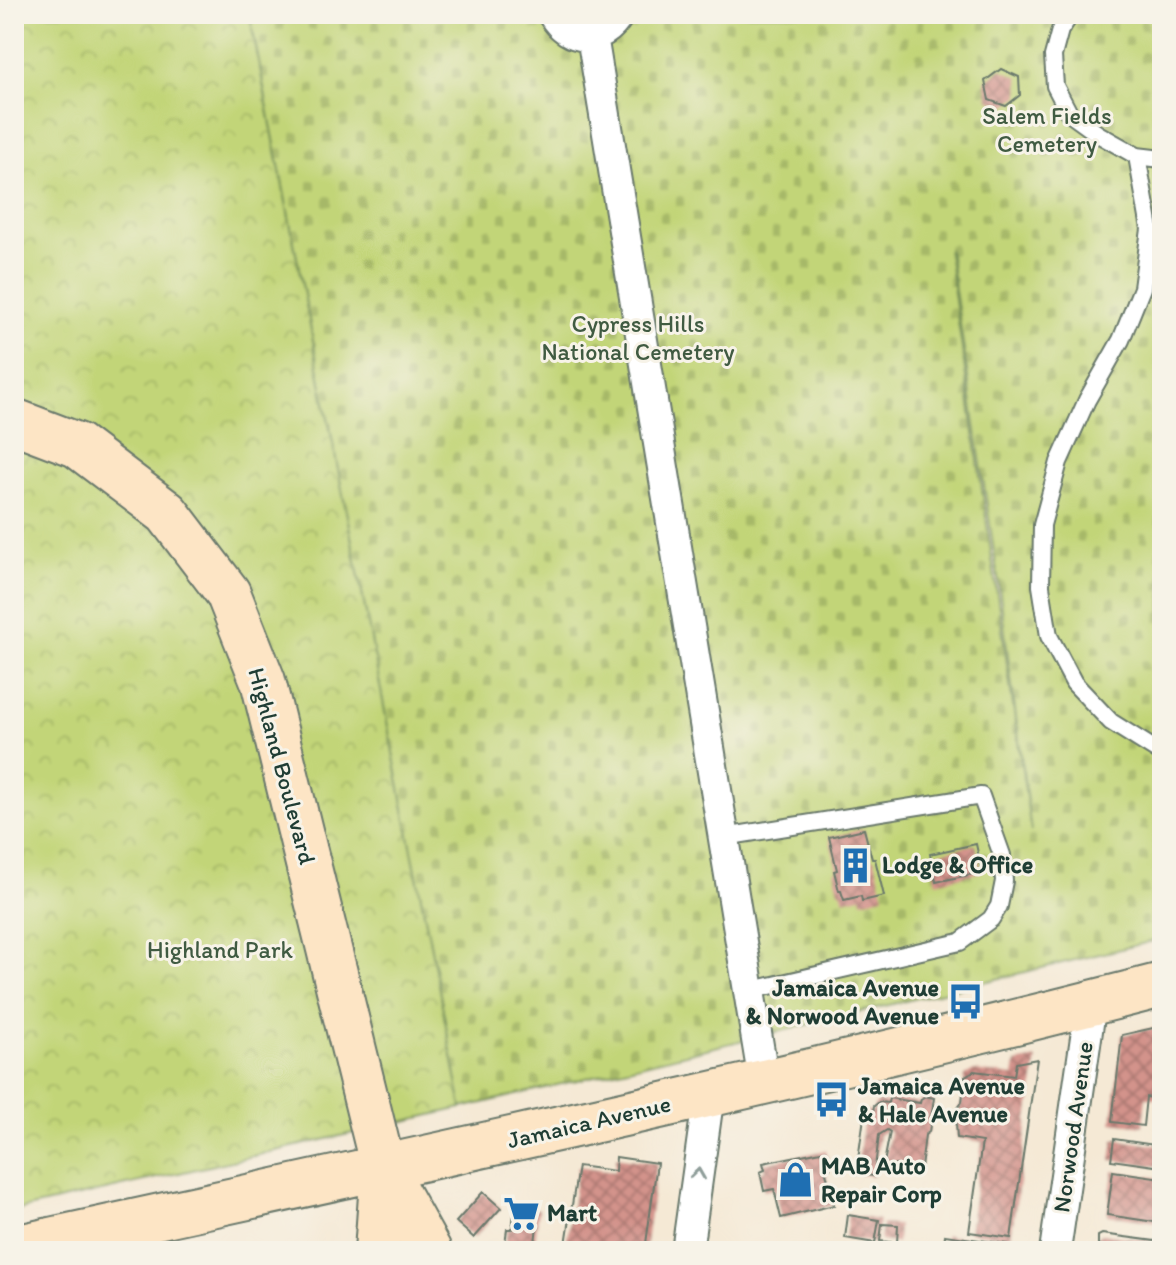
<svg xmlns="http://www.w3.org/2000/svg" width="1176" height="1265" font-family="Itim,sans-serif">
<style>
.cemetery{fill:url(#cemetery-stones);stroke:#708956;stroke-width:2;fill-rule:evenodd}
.park{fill:url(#park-crowns);stroke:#708956;stroke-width:2}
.building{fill:url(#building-cross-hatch)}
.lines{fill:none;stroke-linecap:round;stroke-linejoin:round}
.service-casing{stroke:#6a796c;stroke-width:20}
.minor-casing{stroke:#6a796c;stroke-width:34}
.secondary-casing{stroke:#6a796c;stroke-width:48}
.service{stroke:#fff;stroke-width:16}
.minor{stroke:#fff;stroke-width:30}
.secondary{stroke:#fde5c5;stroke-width:44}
.oneway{stroke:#8f9e9a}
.labels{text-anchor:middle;stroke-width:6;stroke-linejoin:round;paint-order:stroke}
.park-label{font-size:24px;fill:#405b42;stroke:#f7f3e8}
.street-label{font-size:24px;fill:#1f3d34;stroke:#f7f3e8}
.poi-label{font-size:24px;font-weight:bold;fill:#1f3d34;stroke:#f7f3e8;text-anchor:start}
</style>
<defs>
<pattern id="cemetery-stones" width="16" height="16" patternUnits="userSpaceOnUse" patternTransform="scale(2)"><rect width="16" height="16" fill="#c2d578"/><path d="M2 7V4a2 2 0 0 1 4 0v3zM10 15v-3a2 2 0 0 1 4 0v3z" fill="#a6b868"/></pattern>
<pattern id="park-crowns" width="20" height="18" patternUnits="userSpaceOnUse" patternTransform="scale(2)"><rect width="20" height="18" fill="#c2d578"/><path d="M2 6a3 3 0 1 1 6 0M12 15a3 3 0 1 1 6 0" fill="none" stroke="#a6b868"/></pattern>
<pattern id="building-cross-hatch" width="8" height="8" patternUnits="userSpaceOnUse" patternTransform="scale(2)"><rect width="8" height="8" fill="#d3938b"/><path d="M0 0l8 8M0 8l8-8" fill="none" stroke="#ab7972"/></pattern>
</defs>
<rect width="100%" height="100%" fill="#f7f3e8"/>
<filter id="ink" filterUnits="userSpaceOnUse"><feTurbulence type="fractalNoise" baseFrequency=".0125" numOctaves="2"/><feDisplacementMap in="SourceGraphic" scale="16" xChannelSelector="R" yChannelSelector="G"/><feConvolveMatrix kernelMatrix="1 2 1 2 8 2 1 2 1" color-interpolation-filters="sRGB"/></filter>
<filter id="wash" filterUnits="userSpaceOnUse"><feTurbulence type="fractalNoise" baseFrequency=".006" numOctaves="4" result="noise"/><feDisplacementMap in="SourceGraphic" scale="32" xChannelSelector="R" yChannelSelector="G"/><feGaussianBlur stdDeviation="1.8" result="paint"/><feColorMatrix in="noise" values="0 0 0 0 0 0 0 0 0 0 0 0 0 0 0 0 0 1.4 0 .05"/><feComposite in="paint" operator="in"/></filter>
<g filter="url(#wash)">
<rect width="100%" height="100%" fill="#f5e9d5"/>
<path class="cemetery" d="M252 14H1162V939L462 1108 250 16ZM949 250 998 579 1031 832 948 251Z"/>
<path class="park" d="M14 14H252L250 17 462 1108 14 1211Z"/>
<g id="blocks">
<path class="building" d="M1001 69 1019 77 1020 95 1006 106 989 100 985 81Z
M864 829 872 859H875L884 896 862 901 861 896 844 900 841 891H839L834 871 837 870 829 837Z
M976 844 982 872 936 882 930 854Z
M1162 1026V1099L1146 1097 1143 1126 1112 1122 1122 1035Z
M1037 1059 1011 1238 969 1232 982 1142 957 1138 956 1123 959 1120 985 1124V1126L992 1127 993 1116 960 1113 958 1108 962 1102 965 1076 974 1071 1014 1076 1016 1063Z
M925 1096 934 1098 929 1132 925 1135 921 1168 918 1170 913 1169 910 1167 895 1165 892 1167 886 1166 884 1163 890 1132 887 1130 879 1135 874 1176 856 1174 865 1110 873 1112 874 1106 879 1102 888 1103 889 1098 920 1103 921 1099Z
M1114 1139 1162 1146V1167L1111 1160Z
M826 1150 830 1168H825L834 1205 781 1218 774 1189 764 1191 760 1172 765 1170 763 1163Z
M616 1157 657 1163 645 1251H565L578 1166 615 1171Z
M1113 1171 1162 1178V1223L1107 1215Z
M483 1192 501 1208 474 1238 456 1222Z
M515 1206 539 1209 534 1251H504L507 1229H512Z
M848 1215 879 1220 875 1243 845 1238Z
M882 1224 898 1225 897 1243 880 1241Z
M1102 1234 1162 1242V1251H1100L1101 1246 1098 1244V1236Z
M945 1235 1007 1244 1006 1251H943Z"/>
</g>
</g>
<g filter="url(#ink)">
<use href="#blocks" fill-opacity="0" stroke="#6a796c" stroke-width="2"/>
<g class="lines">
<defs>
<path id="service" d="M1071 14 1060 30 1053 56 1055 86 1069 113 1098 134 1137 156 1162 159
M1137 156 1150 229 1142 288 1121 340 1087 400 1059 462 1042 525 1041 586 1049 636 1074 683 1111 722 1162 754
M724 837 981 796 1002 855 1004 881 999 906 991 919 960 942 748 991"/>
<path id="minor" d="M553 14C570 42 601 44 619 14
M592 36 764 1082
M687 1251 709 1094
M1055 1251 1091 1003"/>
<path id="secondary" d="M14 421 77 445 167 513 228 593 263 681 383 1168 429 1251
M14 1248C397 1164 782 1083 1162 985
M377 1251 383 1168"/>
</defs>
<use href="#service" class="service-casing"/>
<use href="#minor" class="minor-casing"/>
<use href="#secondary" class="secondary-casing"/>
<use href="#service" class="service"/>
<use href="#minor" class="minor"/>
<use href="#secondary" class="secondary"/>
</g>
<defs><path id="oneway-chevron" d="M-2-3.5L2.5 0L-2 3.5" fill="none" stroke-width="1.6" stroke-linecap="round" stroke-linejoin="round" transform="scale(2)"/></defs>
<use class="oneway" href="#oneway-chevron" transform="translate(698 1174) rotate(-82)"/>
</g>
<defs>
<symbol id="building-bare" viewBox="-9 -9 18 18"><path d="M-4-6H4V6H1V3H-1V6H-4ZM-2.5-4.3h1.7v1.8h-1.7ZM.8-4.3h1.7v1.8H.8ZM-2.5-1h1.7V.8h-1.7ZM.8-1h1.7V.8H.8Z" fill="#1f6fb2" stroke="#f7f3e8" stroke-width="2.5" paint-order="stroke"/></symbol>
<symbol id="bus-bare" viewBox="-9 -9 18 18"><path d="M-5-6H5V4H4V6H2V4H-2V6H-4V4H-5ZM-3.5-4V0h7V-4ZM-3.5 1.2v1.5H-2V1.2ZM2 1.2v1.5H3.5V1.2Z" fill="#1f6fb2" stroke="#f7f3e8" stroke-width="2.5" paint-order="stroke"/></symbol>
<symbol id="shop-bare" viewBox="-9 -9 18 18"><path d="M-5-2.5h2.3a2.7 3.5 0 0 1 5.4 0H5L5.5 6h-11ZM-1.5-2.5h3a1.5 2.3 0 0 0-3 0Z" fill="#1f6fb2" stroke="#f7f3e8" stroke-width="2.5" paint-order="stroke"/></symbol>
<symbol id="supermarket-bare" viewBox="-9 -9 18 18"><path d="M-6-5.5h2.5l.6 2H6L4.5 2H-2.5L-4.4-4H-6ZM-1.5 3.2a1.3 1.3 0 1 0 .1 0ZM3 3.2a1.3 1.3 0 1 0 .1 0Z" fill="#1f6fb2" stroke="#f7f3e8" stroke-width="2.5" paint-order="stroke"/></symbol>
</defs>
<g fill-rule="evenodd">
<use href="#building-bare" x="830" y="840" width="51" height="51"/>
<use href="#bus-bare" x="940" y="976" width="51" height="51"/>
<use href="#bus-bare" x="806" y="1074" width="51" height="51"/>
<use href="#shop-bare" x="770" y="1154" width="51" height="51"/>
<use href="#supermarket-bare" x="496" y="1188" width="51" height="51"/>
</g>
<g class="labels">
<g class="park-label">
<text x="1047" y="124">Salem Fields<tspan x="1047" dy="28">Cemetery</tspan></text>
<text x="638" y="332">Cypress Hills<tspan x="638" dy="28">National Cemetery</tspan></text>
<text x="220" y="958">Highland Park</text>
</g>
<g class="street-label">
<text transform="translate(282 766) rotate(75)" y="8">Highland Boulevard</text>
<text transform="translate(589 1122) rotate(-13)" y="8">Jamaica Avenue</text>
<text transform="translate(1073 1127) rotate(-82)" y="8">Norwood Avenue</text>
</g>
<g class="poi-label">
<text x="882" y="873">Lodge &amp; Office</text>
<text x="939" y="996" text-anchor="end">Jamaica Avenue<tspan x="939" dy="28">&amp; Norwood Avenue</tspan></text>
<text x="858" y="1094">Jamaica Avenue<tspan x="858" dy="28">&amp; Hale Avenue</tspan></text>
<text x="821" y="1174">MAB Auto<tspan x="821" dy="28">Repair Corp</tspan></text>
<text x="547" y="1221">Mart</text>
</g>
</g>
<rect width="1176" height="1265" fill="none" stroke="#f7f3e8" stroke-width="48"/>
</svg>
